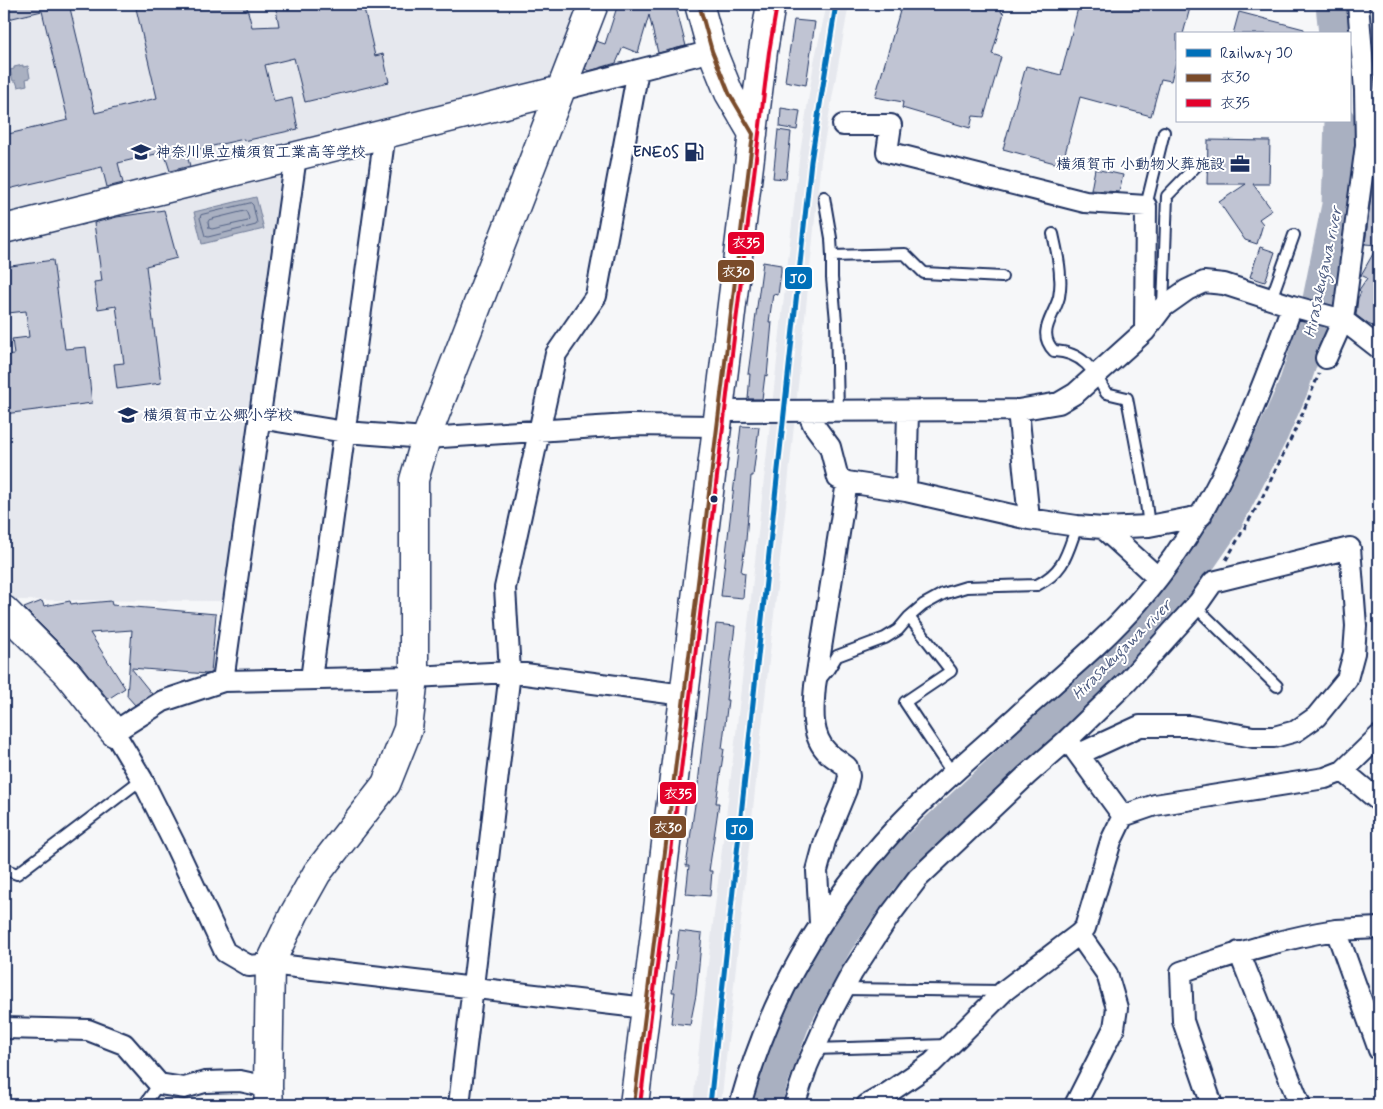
<svg xmlns="http://www.w3.org/2000/svg" width="1383" height="1109" font-family="Mynerve,'Klee One',sans-serif">
<style>
.built{fill:#e6e8ee}
.water{fill:#a9b0c1;stroke:#707c99}
.lines{fill:none;stroke-linecap:round;stroke-linejoin:round}
.shore{stroke:#546386;stroke-width:1}
.river{stroke:#a9b0c1;stroke-width:31}
.building{fill:#c0c4d3;stroke:#1b2f5e}
.lane-casing{stroke:#1b2f5e;stroke-width:14}
.street-casing{stroke:#1b2f5e;stroke-width:24}
.secondary-casing{stroke:#1b2f5e;stroke-width:31}
.path{stroke:#1b2f5e;stroke-width:3;stroke-dasharray:5 4;stroke-linecap:butt}
.lane{stroke:#fff;stroke-width:10}
.street{stroke:#fff;stroke-width:20}
.secondary{stroke:#fff;stroke-width:28}
.bus-1-casing{stroke:#fff;stroke-width:8}
.bus-2-casing{stroke:#fff;stroke-width:8}
.bus-1{stroke:#7a4b2a;stroke-width:4}
.bus-2{stroke:#e4002b;stroke-width:4}
.rail-1-casing{stroke:#fff;stroke-width:9}
.rail-1{stroke:#0070b9;stroke-width:5}
.bus-dot{fill:#1b2f5e;stroke:#fff;stroke-width:2}
.labels{text-anchor:middle;stroke-width:4;stroke-linejoin:round;paint-order:stroke}
.poi-label{font-size:15px;font-weight:bold;fill:#1b2f5e;stroke:#fff;text-anchor:start}
.water-label{font-size:16px;font-style:italic;fill:#4d5c81;stroke:#fff}
.line-badge{stroke:#fff;stroke-width:2}
.badge-label{font-size:14px;text-anchor:middle;font-weight:bold;fill:#fff}
</style>
<rect width="100%" height="100%" fill="#f6f7f9"/>
<filter id="ink" filterUnits="userSpaceOnUse"><feTurbulence type="fractalNoise" baseFrequency=".02" numOctaves="2"/><feDisplacementMap in="SourceGraphic" scale="10" xChannelSelector="R" yChannelSelector="G"/><feConvolveMatrix kernelMatrix="1 2 1 2 8 2 1 2 1" color-interpolation-filters="sRGB"/></filter>
<g filter="url(#ink)">
<path class="built" d="M4 4H583L553 83 4 220Z
M827 4H849L821 160 786 504 721 1105H693L707 972 736 734 799 160 814 62Z
M285 173 226 601 8 600 4 594V237Z"/>
<path class="water" d="M23 65V67L28 66 30 78 26 79 27 85 18 87 16 81H13L10 70 14 69V67Z
M256 197 264 229 202 244 194 212Z"/>
<g class="lines">
<path class="shore" d="M251 203 253 205 257 223 256 225 208 237 205 236 200 218 201 215Z
M246 211 249 218 248 221 212 229 209 228 208 222 209 220Z"/>
<path class="river" d="M1331 4 1334 34
M765 1105 773 1079 796 1018 838 942 882 879 1011 759 1154 621 1190 576 1225 525 1273 433 1293 388 1311 334 1337 205 1340 121"/>
</g>
<path class="building" d="M4 4H69L95 113 157 98 135 4H246L252 27 279 26 275 4H363L375 56 383 54 389 82 305 102 294 58 265 65 274 102 292 98 298 129 244 141V139L186 152 190 166 170 171 164 152 118 163 123 183 107 187 102 167 4 190V135L68 120 42 11 4 20Z
M618 4H675L686 46 658 53 649 15 638 53 623 47 616 63 589 71 585 69 596 41 605 44Z
M902 4H1003L1001 12 1004 13 992 54 1001 57 984 117 973 116 970 128 902 108 903 102 875 97Z
M1079 4H1191L1183 34H1177V58L1171 81 1161 79 1151 116 1080 97 1062 165 1003 149 1026 66 1061 75Z
M1239 12 1304 29V34H1233Z
M794 20 815 22 806 85 785 81Z
M781 108 800 111 797 130 780 127Z
M778 130 791 132 786 179 773 178Z
M1208 140 1270 141 1269 184H1253L1272 210 1259 219 1263 224 1257 244 1245 240 1219 202 1246 184H1207Z
M1095 169 1123 175 1119 192 1091 190Z
M1373 179H1379V329L1368 324 1356 315 1358 298 1361 292 1359 290 1367 278 1361 275 1378 245 1365 244Z
M164 210 177 258 146 266 161 383 117 389 114 364 124 363 116 306 98 309 94 282 102 281 94 223 117 217Z
M1260 247 1275 252 1265 282 1250 277Z
M53 260 65 349 86 347 92 403 4 414V356L14 355 12 339 29 337 26 311 8 313 4 283V267Z
M763 262 781 265V272L778 295 773 294 769 322H772L767 376 765 375 762 399H748L750 374H748Z
M741 426 759 427 753 476H751L746 540 741 572 745 573 743 598 721 596Z
M42 601 44 606 70 601 71 604 77 603V604L111 601 112 605 216 614 211 673 207 674 131 668 152 694 135 705 127 696 132 630 90 633 125 688 108 699 79 663 24 608Z
M716 624 735 626 726 700H728L722 749H724L716 803H719L709 871H712L710 896 686 894 689 866H686L698 784Z
M679 931 702 934 696 995 690 1025 671 1023 675 992H672Z"/>
<g class="lines">
<defs>
<path id="lane" d="M824 197 831 238 832 256
M1146 206 1164 132
M1053 234C1056 248 1060 263 1060 277 1061 283 1060 291 1059 297 1054 317 1036 332 1054 351 1082 352 1094 370 1106 393L1127 398 1144 488 1149 526
M1271 299 1294 235
M1163 307 1167 196 1198 164
M838 411 836 321 832 278V256L905 254 924 273 1002 277
M1195 606 1277 686
M909 617 951 671 905 702 953 774
M819 681 829 669 837 656 885 638 898 630 909 617 923 605 943 594 966 587 1037 585C1065 571 1067 553 1077 526
M4 869 17 874 142 779
M843 989 1002 991
M814 1049 948 1045
M144 1105 159 1084"/>
<path id="street" d="M561 90 712 51
M843 125H891L887 152 1085 202 1146 206 1145 331
M1326 358 1343 320 1366 145 1365 90 1358 4
M1018 410 1029 519
M719 411 1018 410 1059 403 1076 393 1145 331 1163 307 1187 290 1204 282 1224 284 1292 306 1343 320 1379 348
M808 412 813 424 830 447 838 478 847 482 906 491 1029 519 1077 526 1103 528 1158 578
M259 418 345 432 426 438 629 425 717 426
M906 491 908 412
M1103 528 1149 526 1201 516
M311 679 385 133
M223 681 296 156
M1070 743 1123 816
M1343 771 1379 801
M820 923 817 871 825 841 846 790 849 776 847 767C841 762 834 758 828 753 810 736 813 708 815 686L847 482
M1336 930 1379 928
M1239 952 1300 1105
M646 1008 270 964 249 966 225 952 176 847 142 779 114 732 163 701 223 681 414 677 510 672 684 695
M4 1028 88 1030 124 1044 159 1084 184 1088 205 1082 240 1081 268 1087
M459 1105 510 672 505 588 556 354 596 296 638 70
M740 1105C770 997 821 909 897 827 936 785 983 748 1025 709 1064 674 1106 640 1140 600 1214 514 1255 411 1292 306
M794 1105 807 1066 830 1014 852 973 890 915 918 878 1027 775 1067 740 1128 681 1199 602 1213 582 1350 548 1356 626 1354 653 1347 679 1316 717 1296 731 1274 737H1253L1190 726H1140L1079 754
M867 1105 888 1093 932 1063 1004 991 1079 934 1085 928 1111 841 1123 816 1155 805 1325 778 1343 771 1379 736
M1075 1105 1114 1028 1117 1008 1107 974 1079 934
M1212 1105 1183 1021 1181 972C1232 954 1283 938 1336 930L1379 1050"/>
<path id="secondary" d="M699 4 712 51 729 93 753 134
M4 229 561 90
M4 610 68 674 114 732
M269 1105 268 1087 270 964 294 914 317 873 386 784 408 729 414 677V480L426 438 594 4
M634 1105 763 51 771 4"/>
</defs>
<use href="#lane" class="lane-casing"/>
<use href="#street" class="street-casing"/>
<use href="#secondary" class="secondary-casing"/>
<path class="path" d="M1226 560 1262 498 1298 424 1319 374"/>
<use href="#lane" class="lane"/>
<use href="#street" class="street"/>
<use href="#secondary" class="secondary"/>
<defs>
<path id="bus-1" d="M634 1105 753 134 729 93 712 51 699 4"/>
<path id="bus-2" d="M640 1105 769 52 777 5"/>
</defs>
<use href="#bus-1" class="bus-1-casing"/>
<use href="#bus-2" class="bus-2-casing"/>
<use href="#bus-1" class="bus-1"/>
<use href="#bus-2" class="bus-2"/>
<defs>
<path id="rail-1" d="M710 1105 811 161 836 4"/>
</defs>
<use href="#rail-1" class="rail-1-casing"/>
<use href="#rail-1" class="rail-1"/>
</g>
</g>
<defs>
<symbol id="school-bare" viewBox="-9 -9 18 18"><path d="M0-5L7-2L0 1L-7-2ZM-4 1L0 2.5L4 1V4Q0 6-4 4Z" fill="#1b2f5e" stroke="#fff" stroke-width="2.5" paint-order="stroke"/></symbol>
<symbol id="fuel-bare" viewBox="-9 -9 18 18"><path d="M-5.5-6h7V0h2V4h1.3V-2.5L3-4.5l.8-.8L6-3V5H2.5V1h-1V6h-7ZM-4.2-4.7v3.2H.2V-4.7Z" fill="#1b2f5e" stroke="#fff" stroke-width="2.5" paint-order="stroke"/></symbol>
<symbol id="office-bare" viewBox="-9 -9 18 18"><path d="M-6-3h4V-5.5h4V-3h4V5H-6ZM-1-4.5V-3h2v-1.5ZM-6 0V1H6V0Z" fill="#1b2f5e" stroke="#fff" stroke-width="2.5" paint-order="stroke"/></symbol>
</defs>
<g fill-rule="evenodd">
<use href="#school-bare" x="127" y="138" width="28" height="28"/>
<use href="#fuel-bare" x="680" y="138" width="28" height="28"/>
<use href="#office-bare" x="1226" y="150" width="28" height="28"/>
<use href="#school-bare" x="114" y="401" width="28" height="28"/>
</g>
<circle class="bus-dot" cx="714" cy="499" r="4.5"/>
<g class="labels">
<g class="poi-label">
<text x="156" y="157">神奈川県立横須賀工業高等学校</text>
<text x="679" y="157" text-anchor="end">ENEOS</text>
<text x="1225" y="169" text-anchor="end">横須賀市 小動物火葬施設</text>
<text x="143" y="420">横須賀市立公郷小学校</text>
</g>
<g class="water-label">
<text transform="translate(1322 272) rotate(-78)" y="6">Hirasakugawa river</text>
<text transform="translate(1121 649) rotate(-45)" y="6">Hirasakugawa river</text>
</g>
</g>
<g class="line-badge">
<rect x="727" y="231" width="38" height="24" rx="5" fill="#e4002b"/>
<rect x="717" y="259" width="38" height="24" rx="5" fill="#7a4b2a"/>
<rect x="784" y="266" width="29" height="24" rx="5" fill="#0070b9"/>
<rect x="659" y="781" width="38" height="24" rx="5" fill="#e4002b"/>
<rect x="649" y="815" width="38" height="24" rx="5" fill="#7a4b2a"/>
<rect x="725" y="817" width="29" height="24" rx="5" fill="#0070b9"/>
</g>
<g class="badge-label">
<text x="746" y="247">衣35</text>
<text x="736" y="276">衣30</text>
<text x="798" y="283">JO</text>
<text x="678" y="798">衣35</text>
<text x="668" y="832">衣30</text>
<text x="739" y="834">JO</text>
</g>
<rect width="1383" height="1109" fill="none" stroke="#fff" stroke-width="20"/>
<rect x="10" y="10" width="1363" height="1089" fill="none" stroke="#1b2f5e" stroke-width="2" filter="url(#ink)"/>
<rect x="1176" y="32" width="175" height="90" fill="#ffffff" stroke="#a4acbf"/>
<rect x="1186" y="49" width="25" height="8" fill="#0070b9" stroke="#a4acbf"/>
<text x="1220" y="58" font-size="15" fill="#1b2f5e">Railway JO</text>
<rect x="1186" y="74" width="25" height="8" fill="#7a4b2a" stroke="#a4acbf"/>
<text x="1220" y="82" font-size="15" fill="#1b2f5e">衣30</text>
<rect x="1186" y="99" width="25" height="8" fill="#e4002b" stroke="#a4acbf"/>
<text x="1220" y="108" font-size="15" fill="#1b2f5e">衣35</text>
</svg>
